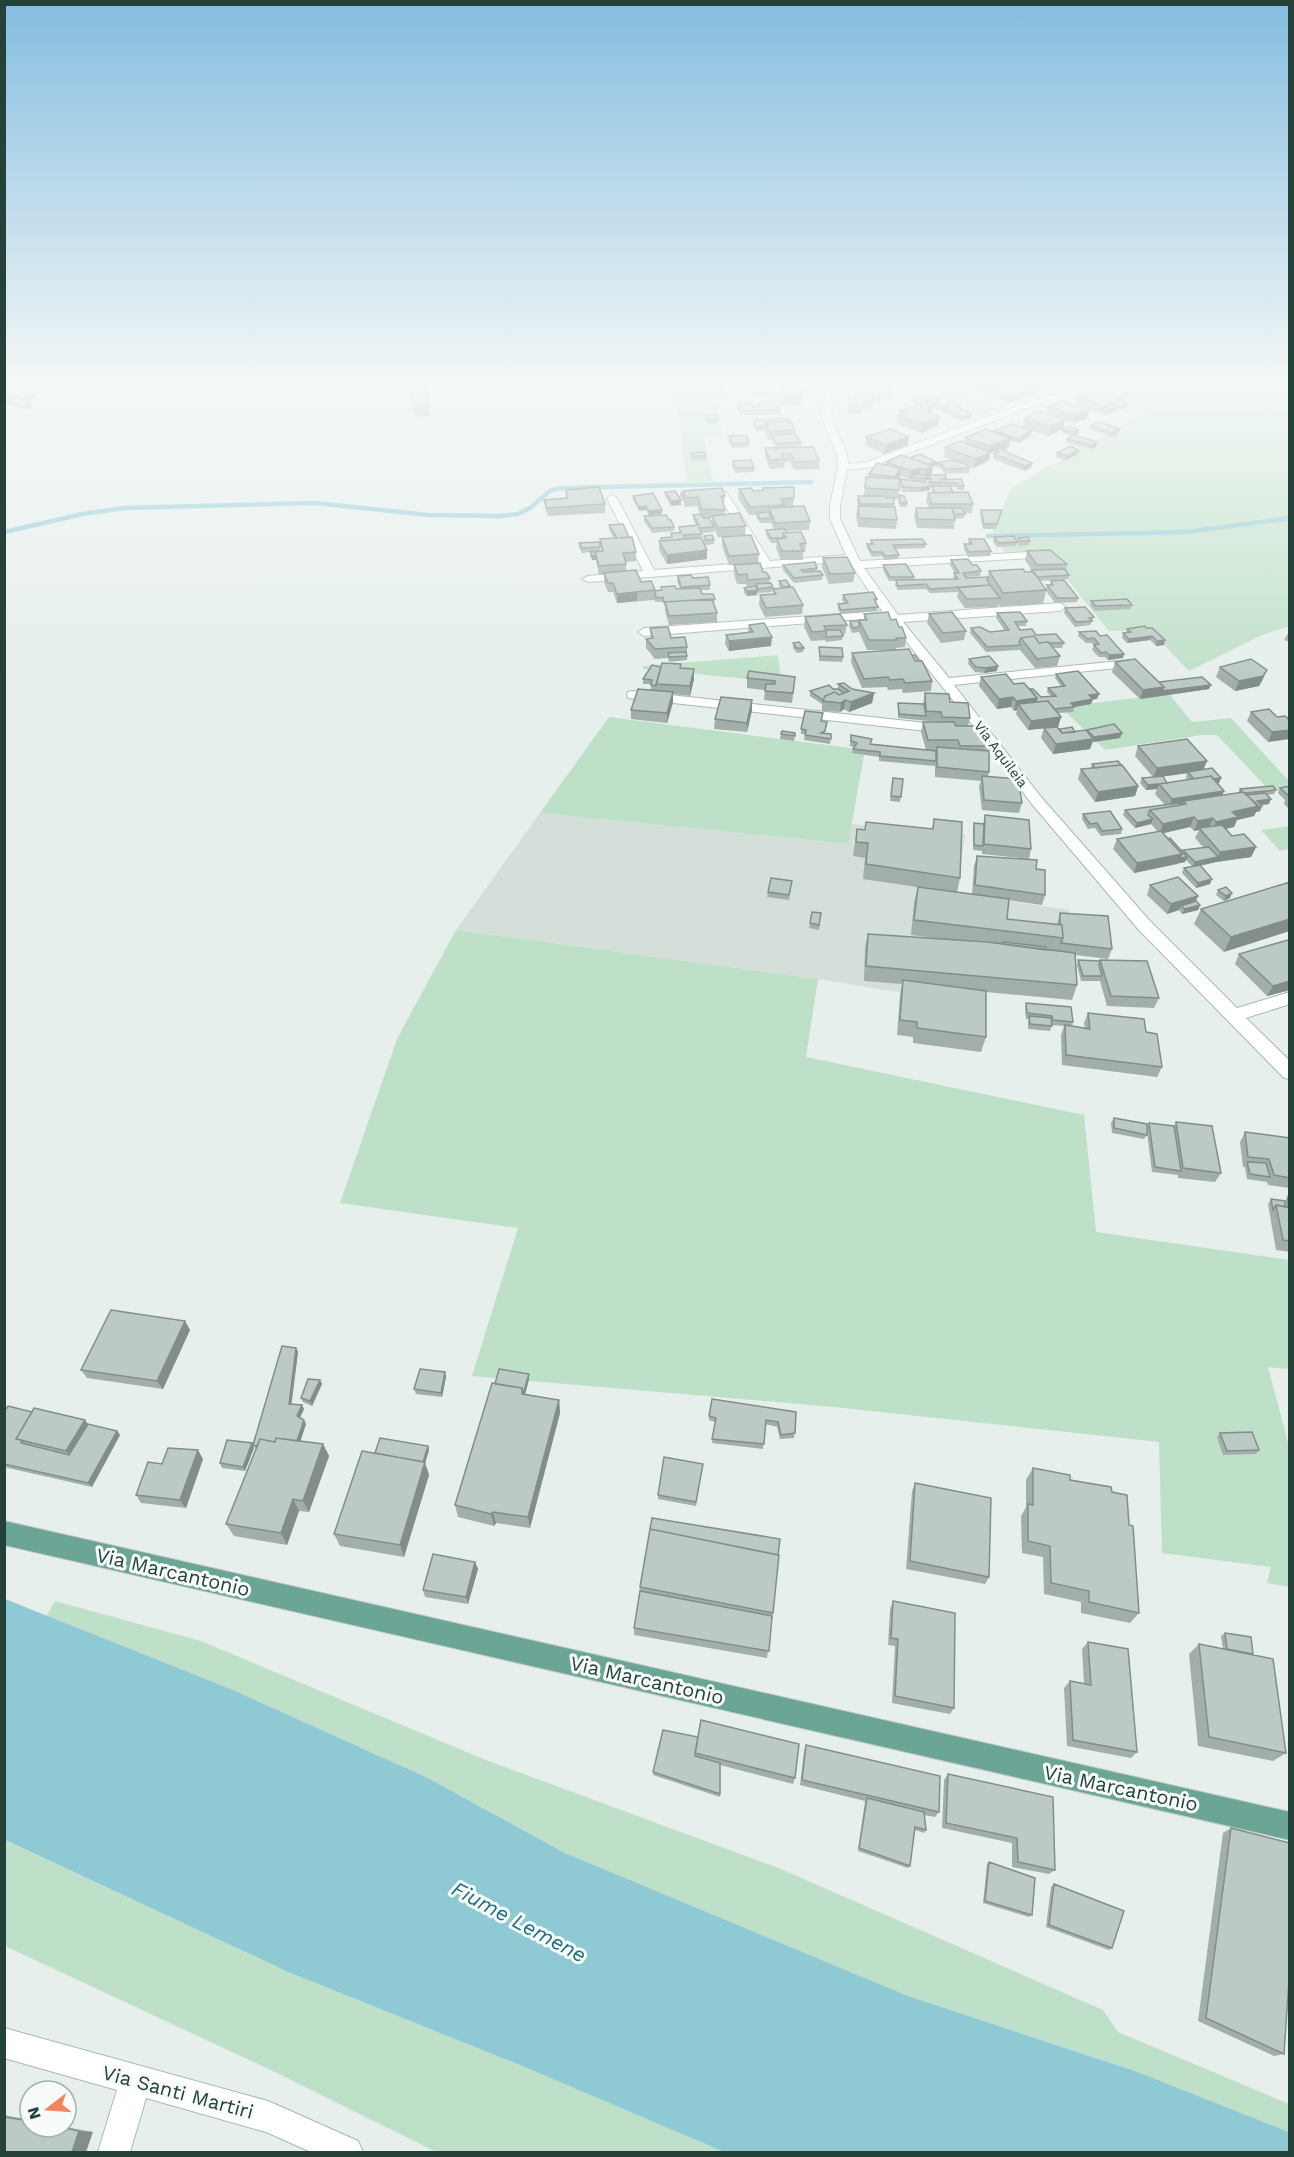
<svg xmlns="http://www.w3.org/2000/svg" width="1294" height="2157" font-family="'Work Sans',sans-serif">
<style>
.built{fill:#d4dfda}
.green{fill:#bfe0c8}
.water{fill:#8ec9d4}
.lines{fill:none;stroke-linecap:round;stroke-linejoin:round}
.stream{stroke:#8ec9d4;stroke-width:4.5}
.minor-casing{stroke:#a8b8b2;stroke-width:2}
.major-casing{stroke:#c2cac8;stroke-width:2}
.minor{fill:#fff;fill-rule:evenodd}
.major{fill:#6aa596;fill-rule:evenodd}
.wall{fill:#a1aea9;fill-rule:evenodd}
.shaded-wall{fill:#838d89}
.building{fill:#bbcac4;stroke:#838d89;stroke-width:1.5}
.labels{text-anchor:middle;stroke-width:6;stroke-linejoin:round;paint-order:stroke}
.far-street-label{font-size:14px;fill:#24423a;stroke:#f7fbf9}
.near-street-label{font-size:20px;fill:#24423a;stroke:#f7fbf9}
.near-water-label{font-size:21px;font-style:italic;fill:#1c6f80;stroke:#f7fbf9}
</style>
<rect width="100%" height="100%" fill="#e6efeb"/>
<path class="built" d="M540 813 847 844 851 824 965 834 957 893 1069 910 1076 956 984 945 982 1006 818 979 456 930Z"/>
<path class="green" d="M673 382H723L727 398 716 400 723 436H703L713 481 687 482Z
M921 382H973L954 387 997 410 980 417Z
M1134 382H1289V626L1260 636 1189 671 1150 630 1109 631 1045 552 1006 554 993 532 1011 488 1146 412 1089 391Z
M778 655 781 682 644 669 642 666Z
M1169 694 1192 722 1231 718 1289 781V789L1271 792 1217 735H1201L1105 750 1061 707Z
M609 717 865 750 848 844 540 813Z
M1289 826V849L1280 851 1261 830Z
M456 930 818 979 806 1057 1084 1115 1096 1232 1289 1260V1369L1268 1367 1289 1446V1587L1267 1583 1271 1567 1162 1553 1159 1442 834 1407 472 1376 518 1228 340 1203 397 1039Z
M55 1601 201 1641 486 1760 781 1869 1103 2010 1118 2032 1289 2104V2132L1135 2071 908 1996 565 1853 428 1778 233 1690 46 1617Z
M4 1840 286 1971 527 2068 724 2152H436L279 2074 5 1946Z"/>
<path class="water" d="M5 1599 233 1690 428 1778 565 1853 908 1996 1135 2071 1289 2132V2152H724L527 2068 286 1971 5 1840Z"/>
<g class="lines">
<path class="stream" d="M4 532 83 514 124 508 315 503 429 515 501 516 518 514 530 508 551 490 561 488 811 482
M988 536 1186 532 1290 518"/>
<defs>
<path id="minor" d="M828 382H836L831 415 847 455 848 464 867 462 1030 401 1101 382H1114L1036 405 872 467 847 470 840 505V519L860 561 1032 552 1038 555 1032 558 864 568 898 615 1060 603 1066 607 1060 611 903 622 949 678 1130 660 1132 663 1130 666 1126 667 954 685 1041 797 1150 921 1237 1008 1290 992V1004L1246 1018 1290 1061V1079L1284 1078 1138 929 1031 803 982 737 887 617 644 636 638 632 644 628 882 611 849 561 588 582 582 579 588 576 643 571 607 498 612 495 617 498 654 570 759 562 717 493 722 490 727 493 770 561 846 555 830 519V505L838 467 837 455 821 415Z
M633 691 944 725 951 729 944 733 628 698 627 695 628 692Z
M4 2028 268 2101 358 2141 363 2152H311L266 2132 146 2098 130 2152H98L117 2090 4 2058Z"/>
<path id="major" d="M4 1521 1290 1812V1840L4 1545Z"/>
</defs>
<use href="#minor" class="minor-casing"/>
<use href="#major" class="major-casing"/>
<use href="#minor" class="minor"/>
<use href="#major" class="major"/>
</g>
<path class="wall" d="M429 382 430 390H426L430 416 415 417 411 391H409L408 383Z
M736 382H760L761 387 740 388Z
M761 382H788V386L804 387 800 406 788 404 787 407 779 406 780 410V414L740 415 737 407 738 403 753 407H759V403L780 398 783 386 763 388Z
M862 382H920L919 386 913 390 894 386 865 387Z
M971 382H1028L1030 383V382H1068L1045 390 1037 387 1036 394 1008 403 994 397V393L990 392 989 396 975 391V387H977L971 384Z
M4 388 11 389 17 396 38 395 30 399 31 401H29L31 402 32 406 27 409 7 406V404H4Z
M752 391 767 396 755 398 751 395Z
M849 391 891 395 890 399 880 398V401L873 400 872 409H863L862 414H848Z
M1077 396 1128 403 1127 407 1105 415 1075 404Z
M924 399 939 403 945 406 946 403 961 405 960 408 972 413 971 417 962 421 932 407V409L931 410V414L938 425 922 433 897 424 898 416H899L900 411 915 405 913 404 914 400H924Z
M1048 407 1089 410 1087 419 1072 423 1065 421 1063 429 1078 434 1075 435 1097 442 1096 447 1091 449 1066 443 1067 439 1071 436 1062 433V429L1048 436 1032 431 1031 435 1019 443 1010 441 1009 447 1003 449 1006 450 1005 452 1032 463 1031 467 1024 471 993 459 995 452 990 453 989 460 974 468 966 465 969 468V473L945 474 942 469 935 467V466H933L932 474 930 475 964 486V490H958L956 487H951L953 492 973 504 972 513H964V518L955 519 954 529 917 528 914 516 916 508H929L926 501 928 493H932V487H930V490L921 492H902L901 483V479L912 481V479H910L900 476 899 479V490L898 499H894V507L897 520 896 529 858 527 856 515 858 506 857 500 858 496H864L866 477H869V474L886 465V462L909 458 936 463 958 462 944 457 945 448 964 443 965 438 994 432V431L1022 427 1024 419 1047 413Z
M706 415 718 419V423H706Z
M754 420 795 430V434L801 442V446L777 448 772 440H768L765 431H755Z
M1091 425 1120 429 1118 434 1111 437 1090 429Z
M729 436 749 443V447L732 448 729 440Z
M866 437 908 445 884 454 865 445Z
M813 447 819 461V469L794 470 790 462H785L784 468 770 469 765 457V448Z
M691 453 706 456 705 460 692 461Z
M1057 453 1078 454 1065 460 1056 457Z
M733 461 754 468V472L735 473 732 465Z
M763 488 794 498 793 506 810 521 809 530 786 531 787 533 806 543 805 552H803V560H781L776 548 777 543H771L766 535V530H774L771 523H760L756 517 757 515H749L738 498 739 489 753 491 763 490Z
M566 490 605 504V513L548 516 545 508 544 500 567 498Z
M665 492 681 505 671 506 665 496Z
M680 492 725 496 724 504V505L725 510V515L746 526 745 535 718 537 714 529V532L701 533 702 538 707 550V559L667 564 659 550V541H661V538L671 537V533H679V527L696 525 693 520V515L700 514 697 506 685 507 683 500 680 496ZM703 518H712V523Z
M899 495 907 503 906 507H900L898 500Z
M633 496 662 514 649 515 646 510 639 511 633 500Z
M981 510H1002L996 529H983L980 514Z
M644 516 669 520 674 527V531L652 533 644 521Z
M609 525 636 552V561L626 562V571L641 582 655 590H661V587L676 589H680L677 581 678 576 693 578 710 585V590H700L702 594 715 599 714 604 717 613V622L669 625 665 611V607L663 602H655V600L617 603 613 592H608L604 582V575H599L596 560H592L590 556V552L582 553 579 547V543L600 542V551H601L600 539H614L609 529Z
M704 536 714 540V544L705 545 703 540Z
M722 537 759 554 758 563 763 572 770 578 769 583 773 587 772 592 758 593 757 592V595L747 596 744 593V588L747 587 746 584H737L734 574V565H729L722 546Z
M994 537 1017 542 1018 538 1030 541 1029 545 1019 546 1017 542 1016 546 997 547 993 542Z
M969 539 991 551 990 556 968 557 964 549V544H968Z
M871 540 926 544 925 548 895 549 899 555 898 559 884 560 882 556 872 557 867 548V544H871Z
M1027 551 1067 564 1066 570 1069 575 1068 579 1040 581 1046 589 1047 585H1050L1051 581 1078 598 1077 602 1055 603 1046 591 1043 604 1000 606 998 604V607L965 608 957 597 958 592 930 593 926 589 898 590 895 585 896 581H889L883 570V565L914 577 913 580 954 579 953 578 955 573 950 565 951 560 972 565 981 571 980 576 966 577V578L988 577 989 571 1031 572 1032 570 1025 560Z
M823 558 855 573 853 582 829 584 822 567Z
M783 565 817 568V571L823 575 822 580 794 583 783 570Z
M779 581 790 586V587L803 605 802 614 765 617 759 605 760 595 773 594V589L781 588 779 586Z
M843 595 877 599 876 603 878 607 877 611 841 614 838 609V604H845L842 600Z
M1091 601 1132 605 1130 609 1095 611 1090 606Z
M1065 608 1094 617 1090 625 1075 627 1064 613Z
M997 613 1027 621 1026 626H1017L1020 630 1064 643 1062 648H1053L1060 656 1057 666 1035 668 1020 650 986 652 970 633 971 628 990 632 1005 631 996 618Z
M864 614 891 620 906 638 905 647 896 648V650H867L859 632 852 633 849 626 850 621 864 620Z
M929 614 966 631 964 640 941 643 927 623Z
M805 617 847 625 845 634 843 635 842 640 826 642 825 640 811 641 804 627Z
M749 625 771 646 729 651 725 644 726 635 748 632Z
M650 628 687 647V660L669 662 668 658 655 659 646 648V639H651Z
M1146 628 1164 645 1156 646 1150 640 1127 643 1122 638 1123 633H1126L1127 629Z
M1290 630V642L1284 640Z
M1079 632 1100 636 1123 658 1108 660 1105 657H1099L1092 650 1094 645 1092 643H1086L1078 636Z
M793 643 804 648 803 652 797 653 793 648Z
M819 647 843 657 842 662 819 661Z
M852 653 912 655 919 661 932 681 931 691 903 693 902 689 888 690 887 687 862 688 851 662Z
M969 659 997 671 984 673 975 672 968 664Z
M1115 662 1159 682 1209 689 1140 699 1112 672Z
M681 664V668L694 669V679L690 696 673 694V702L667 723 631 719V710L651 690V684H643V679L661 667Z
M1220 667 1263 679 1259 686 1235 691 1216 677Z
M1056 674 1097 699H1093L1091 704 1074 707 1073 712 1058 713 1061 717 1058 727 1060 729 1075 732 1087 731V730L1122 733 1120 738 1093 742 1090 749 1053 754 1041 738 1044 728 1028 730 1016 714 1017 710 1014 711 1011 707 997 709 979 686 981 677 1014 684 1030 689 1041 697 1051 696 1047 692 1048 688 1061 686 1055 678Z
M795 677 792 703 764 700 765 690 747 688V678Z
M838 684 852 689 874 693 872 703 849 712 844 709 840 712 822 711V704L810 696V691L838 689Z
M925 693 950 702 970 718 968 726 991 746 989 753V772L988 777 1022 803 1019 813 982 810 979 786 981 781 935 777V766L879 761V757L852 753 854 747 850 746 851 735 871 744 926 750 921 732 923 722H938L898 718V703L923 704Z
M752 710 747 732 714 729 715 719Z
M1251 712 1277 717 1290 720 1268 742 1247 721Z
M822 721 825 734H831L830 744 804 740 805 734H801V729Z
M795 733 794 741 780 739 781 734Z
M1138 746 1203 770 1221 778 1219 783H1217L1223 795 1238 793 1240 789 1276 790 1274 794 1267 795 1269 804 1261 805 1262 806 1260 811 1256 812 1254 816 1237 820 1234 827 1225 829 1232 836 1256 847 1251 857 1216 862 1200 866 1210 884 1196 888 1182 873 1184 868 1192 866 1186 860 1185 862 1178 863V864L1134 873 1113 849 1117 839 1158 832 1151 824 1135 828 1123 815 1125 810 1165 805 1155 794 1157 789 1146 790 1140 783 1142 778 1153 777 1135 756ZM1187 773 1186 777 1188 780 1167 783 1163 776ZM1190 827 1194 831 1199 830 1195 838 1203 847 1183 850 1182 852 1162 833Z
M1092 764 1138 786 1135 796 1095 802 1078 779 1081 769 1091 768Z
M893 778 903 779 900 802 890 801Z
M1290 786V810L1284 804 1285 800 1278 793 1280 788Z
M1083 814 1122 829 1121 834 1101 836 1095 828 1088 829 1082 819Z
M985 815 1031 849 1029 859 982 854V851L973 850V828L974 823 983 824Z
M934 819 960 878 957 892 972 894 974 866 977 856 1036 869 1045 895 1042 905 1008 900 1007 919 1057 924 1060 913 1112 949 1108 959 1075 955 1077 985 1072 1000 986 992V1037L981 1052 913 1043V1037L897 1035 900 995 902 984 864 981 865 948 868 934 951 940 911 935 914 902 918 887 944 891 863 879 865 858 853 856 857 829 865 830 932 829Z
M792 881 789 900 767 897 768 892Z
M1290 882 1224 952 1194 924 1201 909Z
M1150 885 1198 896 1196 901 1200 905 1198 910 1182 914 1179 910 1167 914 1147 895Z
M1218 890 1230 898 1224 901 1216 895Z
M812 912 821 913 819 930 809 928Z
M1239 954 1290 990 1267 996 1235 964Z
M1078 960 1100 961V960L1159 998 1154 1008 1107 1006 1100 981H1081L1077 965Z
M1026 1003 1073 1022 1072 1026 1085 1028 1084 1023 1088 1013 1146 1032 1162 1067 1157 1077 1062 1065 1061 1035 1064 1026 1052 1025 1050 1031 1028 1029V1021L1029 1019H1026L1025 1008Z
M1114 1118 1147 1127 1149 1123 1174 1127 1176 1122 1221 1173 1215 1182 1178 1178V1175L1152 1172 1147 1132V1135L1144 1139 1112 1133 1111 1123Z
M1245 1132 1290 1138V1188L1268 1185 1267 1182 1247 1179 1245 1167H1243L1240 1142Z
M1288 1196H1290V1252L1276 1250 1268 1204 1271 1199 1285 1201Z
M185 1321 190 1330 163 1389 87 1378 81 1370Z
M296 1348 298 1352 291 1404 304 1409 300 1418 306 1424 300 1441 323 1444 329 1456 309 1512 299 1511 287 1545 234 1536 226 1524 256 1449 253 1445Z
M445 1372 446 1377 442 1397 416 1394 414 1389Z
M529 1374V1379L525 1394 559 1400 560 1413 530 1528 496 1523 494 1526 458 1517 455 1505 495 1384Z
M320 1380 322 1384 312 1406 303 1402 301 1398Z
M4 1412 117 1431 120 1435 92 1487 4 1467Z
M796 1412 794 1438 780 1439 777 1427 765 1424 763 1449 712 1443 715 1422 709 1420V1416Z
M1220 1433 1259 1450 1256 1454 1223 1455 1217 1437Z
M252 1443 254 1448 245 1471 222 1468 220 1463Z
M428 1446 429 1450 425 1463 429 1475 404 1557 340 1546 334 1534 375 1453Z
M203 1459 186 1508 141 1503 136 1495 162 1464Z
M702 1468 696 1506 658 1499V1495Z
M1033 1468 1112 1492 1129 1525 1139 1613 1130 1623 1081 1613V1602L1044 1594 1043 1557 1022 1553 1021 1516 1026 1507V1480Z
M915 1483 989 1577 985 1584 906 1569 912 1491Z
M475 1562 478 1569 468 1604 425 1597 423 1590Z
M640 1587 773 1613 767 1658 634 1635V1628Z
M893 1601 954 1708 950 1714 892 1703 895 1646 888 1645 890 1609Z
M1225 1633 1252 1655 1286 1753 1273 1761 1198 1746 1189 1654 1199 1644 1223 1649 1221 1636Z
M1088 1642 1137 1752 1131 1758 1067 1746 1064 1688 1070 1681 1084 1684 1082 1649Z
M663 1730 795 1778 793 1784 720 1765V1797L653 1775Z
M806 1745 939 1812 935 1817 924 1815 926 1830 924 1833 915 1830 910 1866 908 1868 858 1851 865 1801 800 1785 804 1751Z
M948 1774 1055 1870 1049 1874 1012 1867V1843L942 1828 944 1780Z
M1231 1828 1284 2054 1274 2056 1198 2021 1223 1833Z
M989 1862 1032 1915 1029 1917 983 1903 987 1864Z
M1054 1884 1112 1948 1109 1950 1046 1927 1051 1887Z
M4 2115 30 2120V2127H66L93 2132 4 2152Z"/>
<path class="shaded-wall" d="M920 382 919 386 913 390 914 386Z
M1047 382H1068L1045 390Z
M1037 386 1036 394 1008 403 1010 395Z
M11 389 12 393 15 391 18 399 7 402 5 396 8 390Z
M37 391 38 395 24 404 22 400 27 396Z
M767 392V396L755 398V394Z
M1125 397 1123 405 1128 403 1127 407 1105 415 1106 411 1102 409 1100 414 1102 406Z
M31 402 32 406 27 409 25 405Z
M1089 410 1087 419 1072 423 1074 415Z
M972 413 971 417 962 421 963 417Z
M940 417 938 425 922 433 923 424Z
M1065 420 1063 429 1048 436 1050 427Z
M1120 429 1118 434 1111 437 1112 433Z
M1032 430 1031 435 1019 443V439Z
M1079 430 1078 434 1072 437 1073 432Z
M909 437 908 445 884 454 885 445Z
M1011 438 1009 447 998 451 995 450V452L990 453 989 460 974 468 976 459 987 453 989 446Z
M1097 442 1096 447 1091 449 1092 445Z
M1079 450 1078 454 1065 460 1066 456Z
M936 462 935 466H933L932 474 924 478 927 465Z
M1032 463 1031 467 1024 471 1025 466Z
M901 468 900 477 894 486 895 477Z
M920 468 919 477 912 475V479H910L911 471Z
M931 486 930 490 921 492 922 488Z
M681 500V505L671 506V501Z
M646 506V510L639 511V507Z
M662 510V514L649 515V511Z
M707 550V559L667 564V555Z
M596 555V560H592V556Z
M758 590 757 595 747 596V591Z
M637 592V601L617 603V594Z
M1152 636 1150 640 1127 643 1129 639Z
M772 637 771 646 729 651V641Z
M1165 640 1164 645 1156 646 1157 641Z
M1124 654 1123 658 1108 660 1109 655Z
M998 666 997 671 984 673 986 668Z
M694 669V679L690 696V686Z
M1267 670 1263 679 1259 686 1235 691 1239 681Z
M1211 685 1209 689 1161 696 1162 691Z
M1164 687 1161 696 1140 699 1143 690Z
M673 692V702L667 723V713Z
M874 693 872 703 849 712 851 702Z
M1099 694 1097 699 1088 700 1089 695Z
M848 696 845 700 844 709 840 712 841 703Z
M1013 697 1011 707 997 709 999 699Z
M1037 698 1035 706 1018 704 1017 710 1014 711 1016 701Z
M1093 699 1091 704 1069 708 1071 703Z
M752 700V710L747 732V723Z
M1061 717 1058 727 1028 730 1031 721Z
M1290 730V739L1268 742 1272 732Z
M1122 733 1120 738 1093 742 1094 737Z
M1093 739 1090 749 1053 754 1056 744Z
M1207 761 1203 771 1153 778 1157 768Z
M1221 778 1219 783 1195 786 1196 781Z
M1159 784 1157 789 1146 790 1148 785Z
M1138 786 1135 796 1095 802 1098 792Z
M1224 791 1220 801 1186 804 1184 801 1182 807 1168 809 1172 799Z
M1271 799 1269 804 1255 806 1257 801Z
M1259 806H1262L1260 811 1256 812 1254 816 1237 820 1234 827 1212 832 1216 822 1232 812Z
M1194 817 1190 827 1160 834 1163 824Z
M1213 818 1209 828H1199V830L1194 831 1198 821Z
M1153 819 1151 824 1135 828 1137 823Z
M1256 847 1251 857 1216 862 1193 867 1195 862 1218 857 1220 852Z
M1182 854 1187 857 1185 862 1134 873 1137 863Z
M1212 879 1210 884 1196 888 1198 883Z
M1232 893 1230 898 1224 901 1226 896Z
M1198 896 1193 906H1181L1179 910 1167 914 1171 904Z
M1200 905 1198 910 1182 914 1185 909Z
M1290 919V931L1224 952 1231 937Z
M1290 981V990L1267 996 1273 986Z
M185 1321 190 1330 163 1389 157 1381Z
M296 1348 298 1352 291 1408 289 1404Z
M445 1372 446 1377 442 1397 441 1393Z
M529 1374V1379L524 1399 522 1397Z
M320 1380 322 1384 312 1406 310 1401Z
M559 1400 560 1413 530 1528 528 1517Z
M302 1405 304 1409 298 1421 297 1416Z
M85 1420 91 1428 73 1459 66 1451Z
M304 1420 306 1424 297 1452 295 1448Z
M117 1431 120 1435 92 1487 88 1483Z
M252 1443 254 1448 245 1471 243 1467Z
M323 1444 329 1456 309 1512 303 1501Z
M428 1446 429 1450 425 1463 429 1475 404 1557 400 1545Z
M198 1450 203 1459 186 1508 180 1500Z
M293 1499 299 1511 287 1545 281 1533Z
M493 1512 496 1523 494 1526 491 1514Z
M475 1562 478 1569 468 1604 466 1597Z
M79 2131 93 2132 86 2152H72Z"/>
<path class="building" d="M429 382 430 386H425V385L411 386V387H408V383Z
M739 382H760L761 383 740 384Z
M762 382H774L775 384H763Z
M894 382H920L914 386Z
M975 382H985L984 385Z
M987 382H1028L1037 386 1010 395 995 389 1001 387Z
M425 385 429 408 414 409 411 386Z
M980 385 991 390 990 392 975 387Z
M783 386 804 387 801 398 780 395Z
M4 388 11 389 8 390 15 391 4 396Z
M1100 388 1125 397 1102 406 1077 396Z
M29 390 37 391 27 396 29 397 22 400 31 402 25 405 6 402Z
M767 390V392L755 394 752 391Z
M891 390V395L880 394V397L873 396 872 392 855 391Z
M849 391 872 392 873 401H863V406L849 405Z
M773 396 788 399 787 403 777 402 780 410 740 411 738 403H751L753 407H760L759 403 773 400Z
M933 397 940 400 936 402 946 407 951 406 946 403 952 401 961 405 956 407 972 413 963 417 924 399Z
M921 399 933 405 925 408 919 405 922 404 914 400Z
M1061 401 1089 410 1074 415 1048 407Z
M1124 402 1128 403 1106 411 1102 409Z
M917 405 932 410 926 412 940 417 923 424 898 416 906 413 900 411Z
M1038 410 1065 420 1050 427 1024 419Z
M706 415H718V419H707Z
M788 418 789 421 766 422 765 427H755L754 420Z
M791 421 795 430 769 432 766 422Z
M1098 422 1120 429 1112 433 1091 425Z
M1011 424 1032 430 1019 439 994 431Z
M1068 426 1079 430 1073 432 1062 429Z
M890 429 909 437 885 445 866 437Z
M985 429 1011 438 989 446 965 438Z
M795 434 801 442 777 444 772 435Z
M746 435 749 443 732 444 729 436Z
M1074 435 1097 442 1092 445 1067 439Z
M960 441 991 452 976 459 945 448Z
M1070 446 1079 450 1066 456 1057 453Z
M813 447 819 461 795 462 791 454H782L785 459 770 460 765 448Z
M999 448 1006 450 1004 451 1032 463 1025 466 994 454 1000 451 995 450Z
M704 452 706 456H692L691 453Z
M920 454 936 462 928 464 909 458Z
M901 455 933 466 925 470 920 468 911 471 886 462Z
M751 460 754 468H735L733 461Z
M953 460 966 464 969 468 945 469 943 465 935 463Z
M877 463 901 468 895 477 869 474Z
M912 475H926L928 478H914Z
M929 475H946V478L939 480 961 479 964 486H959L957 483 929 482 931 486 922 488 902 487 901 479 925 482 924 479H931Z
M866 477 900 479 899 490 865 488Z
M932 486H950L953 492 935 493Z
M599 487 605 504 547 508 544 500 567 498 566 490Z
M794 487V498L781 499 784 505 750 507 739 489 751 488 753 491 764 490 763 488Z
M722 488 725 496H721L725 510 701 509 698 497 685 498 683 491Z
M675 491 681 500 671 501 665 492Z
M968 492 973 504H932L928 493Z
M653 493 662 510 649 511 646 506 639 507 633 496Z
M899 495 904 496 907 503H900Z
M858 496H885L886 498H894V504H860Z
M804 506 810 521 775 523 769 508Z
M858 506 895 507 897 520 859 518Z
M916 508H952L955 520 918 519Z
M952 508H962L965 514H954Z
M981 510H1002L997 524H984Z
M769 512 771 518 760 519 757 513Z
M739 513 746 526 718 528 712 516Z
M700 514 704 518H709L714 527 699 528 702 534 683 535 685 539 662 541 661 538 672 537 671 533H681L679 527 699 525 693 515Z
M666 515 669 520H671L674 527 652 528 644 516Z
M623 524 629 537 617 538 609 525Z
M785 529 787 533H783V538H771L766 530Z
M801 532 806 543 800 544 803 551H782L777 539 786 538 783 533Z
M712 535 714 540H706L704 536Z
M751 535 759 554 729 556 722 537Z
M1014 536 1017 542 998 543 994 537Z
M632 537 636 552 623 553 626 564 599 566 595 552 603 551 600 539Z
M1028 537 1030 541H1020L1018 538Z
M701 538 707 550 667 555 659 541Z
M922 539 926 544 893 545 899 555 885 556 882 552H872L867 544H873L871 540Z
M969 539H984L991 551 969 552 964 544H972Z
M600 542V547L582 548 579 543Z
M1050 550 1067 564 1037 565 1027 551Z
M599 551 595 552 596 555 592 556 590 552Z
M847 557 855 573 830 574 823 558Z
M968 559 972 565H977L981 571 963 573 966 578 988 577 987 580 990 585 930 589 926 584 898 586 896 580 958 579 954 573H959L951 560Z
M815 562 817 568 801 570 803 572 820 571 823 575 794 578 783 565Z
M760 563 763 572H766L770 578 748 580 747 574 738 575 734 565Z
M906 564 914 577H890L883 565Z
M1023 569 1025 572H1034L1046 590 1003 593 989 571Z
M1065 569 1069 575 1037 577 1031 570Z
M636 570 641 582 651 581 655 590 617 594 613 583H608L604 573Z
M691 575 693 578 708 577 710 585 681 587 678 576Z
M786 580 790 586 783 587 779 581Z
M1064 580 1078 598H1057L1047 585H1053L1051 581Z
M771 583 773 587 758 589 756 584Z
M990 585 1000 598 967 599 958 588Z
M675 586 676 589 700 588 702 594H713L715 599 664 602 663 597 656 598 655 590 653 591 662 590 661 587Z
M755 586 758 590 747 591 744 588Z
M793 587 803 605 766 608 760 595 776 594 773 589Z
M873 592 877 599H874L878 607 841 610 838 604 848 603 843 595Z
M712 599 717 613 669 616 665 602Z
M1127 599 1132 605 1096 606 1091 601Z
M1085 607 1094 617 1089 618 1092 621 1076 622 1065 608Z
M888 612 891 620 896 619 899 627H902L906 638H896L897 640H869L859 620H867L864 614Z
M952 612 966 631 943 633 929 614Z
M1020 612 1027 621 1015 622 1020 630 1032 629 1036 635 1056 634 1064 643H1050L1048 642 1039 643 1034 636 1021 638 1019 642 1021 645 987 647 971 628 980 627 990 632 1009 630 997 613Z
M840 614 847 625 824 626 826 631 812 632 805 617Z
M850 621H859V625L860 627 853 628Z
M764 623 772 637 729 641 726 635 753 632 749 625Z
M1145 626 1146 628H1152L1165 640 1157 641 1152 636 1129 639 1123 633 1131 632 1127 629Z
M668 627 671 638 685 637 687 647 655 649 646 639 653 638 650 628Z
M826 630H840L843 636 826 637Z
M1096 631 1100 636 1107 635 1124 654 1109 655 1106 652 1101 653 1094 645 1099 644 1094 638 1088 639 1079 632Z
M1034 636 1039 643 1048 642 1060 656 1037 659 1021 638Z
M799 642 804 648H797L793 643Z
M819 647 842 648 843 657 820 656Z
M909 649 915 661H922L932 681 905 683 903 679 890 680 888 677 864 679 852 653Z
M686 652 687 656 669 657 668 653Z
M912 655H915L919 661H915Z
M989 656 998 666 986 668 976 667 969 659Z
M1135 659 1164 687 1143 690 1115 662Z
M1251 659 1267 670 1263 676 1239 681 1220 667Z
M662 663 681 664 680 668 694 669 690 686 656 684Z
M652 665 661 667 656 686 651 685 652 680 643 679Z
M749 671 795 677 793 693 765 691 766 684H775V681L747 678Z
M1078 671 1099 694 1089 695 1093 699 1071 703 1074 707 1054 709 1048 701 1036 702 1037 698 1030 689H1033L1041 697 1056 696 1048 688 1065 686 1056 674Z
M1006 674 1014 684 1024 683 1037 698 1016 701 1013 697 999 699 981 677Z
M1202 677 1211 685 1162 691 1164 687 1159 682Z
M844 683 852 689 874 693 851 702 845 700 841 703 823 701 825 696 835 692 839 695 849 691 838 684Z
M829 685 833 689H838L844 693 839 695 835 692 825 696 823 700 810 691Z
M638 689 673 692 667 713 631 710Z
M925 693 949 694 950 702 968 703 970 718 942 717 941 712 926 711Z
M721 697 752 700 747 723 715 719Z
M1048 701 1061 717 1031 721 1018 704Z
M898 703 924 704 926 716 899 714Z
M1269 709 1277 717 1285 716 1290 720V730L1272 732 1251 712Z
M805 711 823 713 821 721 827 722 825 731 821 733 831 734V739L805 735 806 730 801 729Z
M923 722H954L956 726H983L991 746H960L958 740H928Z
M1114 724 1122 733 1094 737 1087 730Z
M1057 727 1062 733 1086 730 1093 739 1056 744 1044 728Z
M1072 727 1075 732 1062 733 1060 729Z
M782 731 795 733V736L781 734Z
M851 735 872 739 870 744 936 751V761L880 756V752L853 749 857 743 851 741Z
M1187 739 1207 761 1157 768 1138 746Z
M937 747 989 751V772L937 767Z
M1118 761 1121 765 1095 768 1092 764Z
M1122 765 1138 786 1098 792 1081 769Z
M1212 768 1221 778 1213 779 1211 776 1194 779 1188 772Z
M982 776 1018 779 1022 803 984 800Z
M1163 776 1167 783 1148 785 1142 778Z
M1211 776 1224 791 1172 799 1159 784Z
M893 778 903 779 901 797 891 796Z
M1273 786 1276 790 1245 793 1242 792 1240 789Z
M1290 786V797L1280 788Z
M1243 792 1259 806 1232 812 1238 817 1216 822 1213 818 1198 821 1194 817 1163 824 1150 810 1186 804 1184 801Z
M1265 793 1271 799 1257 801 1262 806 1258 807 1247 795Z
M1179 803 1181 805 1150 810 1148 815 1153 819 1137 823 1125 810Z
M1110 811 1122 829 1102 831 1097 823 1090 824 1083 814Z
M985 815 1029 820 1031 849 984 844Z
M934 819 962 822 960 878 866 864 868 843 856 842 857 829 865 830 866 822 933 829Z
M974 823 984 824 983 846 974 845Z
M1222 825 1232 836 1244 834 1256 847 1220 852 1199 828Z
M1161 831 1182 854 1137 863 1117 839Z
M1170 838 1187 857 1180 858 1182 854 1168 839Z
M1209 847 1218 857 1195 862 1183 850Z
M977 856 1037 860 1036 869 1045 870V895L975 885Z
M1200 865 1212 879 1198 883 1184 868Z
M1178 877 1198 896 1171 904 1150 885Z
M771 878 792 881 789 895 768 892Z
M1290 882V919L1231 937 1201 909Z
M918 887 1009 899 1007 919 1062 925 1063 938 914 920Z
M1226 887 1232 893 1226 896 1218 890Z
M1196 901 1200 905 1185 909 1181 906Z
M812 912 821 913 819 925 810 923Z
M1060 913 1108 916 1112 949 1061 943 1063 938 1062 925 1060 924Z
M868 934 987 942 1075 953 1077 985 866 966Z
M1288 940 1290 942V981L1273 986 1239 954Z
M1003 942 1046 947V950L1002 944Z
M1078 960 1100 961 1099 965 1102 976H1083Z
M1100 960 1147 961 1159 998 1111 996Z
M903 980 986 991V1037L917 1028V1022L900 1020Z
M1026 1003 1071 1007 1073 1022 1053 1020 1052 1016 1027 1013Z
M1088 1013 1144 1019 1146 1032 1157 1034 1162 1067 1066 1055 1065 1025 1090 1029Z
M1029 1016 1051 1018 1052 1026 1030 1024Z
M1114 1118 1147 1124V1135L1114 1128Z
M1176 1122 1212 1126 1221 1173 1183 1168Z
M1149 1123 1174 1126 1181 1171 1155 1167Z
M1245 1132 1290 1138V1178L1274 1175 1269 1159 1248 1157Z
M1247 1162 1266 1163 1270 1177 1250 1174Z
M1288 1196H1290V1241L1283 1240 1276 1205 1288 1207Z
M1271 1199 1285 1201V1207L1276 1205 1273 1210Z
M111 1310 185 1321 157 1381 81 1370Z
M282 1346 296 1348 289 1404 302 1405 297 1416 304 1420 297 1441 276 1438 275 1442 260 1439 257 1446 253 1445Z
M420 1369 445 1372 441 1393 414 1389Z
M499 1369 529 1374 523 1394 522 1388 495 1384Z
M308 1379 320 1380 310 1401 301 1398Z
M492 1383 522 1388V1394L559 1400 528 1517 493 1512 491 1514 455 1505Z
M712 1399 796 1412 795 1433 781 1435 778 1422 766 1420 764 1444 712 1439 716 1418 709 1416Z
M8 1406 32 1412 16 1439 22 1440 21 1443 69 1455 88 1424 117 1431 88 1483 4 1464V1412Z
M34 1408 85 1420 66 1451 16 1439Z
M1252 1432 1259 1450 1227 1451 1220 1433Z
M276 1438 323 1444 303 1501 293 1499 281 1533 226 1524 260 1439 275 1442Z
M380 1438 428 1446 423 1462 375 1453Z
M227 1440 252 1443 243 1467 220 1463Z
M168 1448 198 1450 180 1500 136 1495 148 1462 162 1464Z
M362 1451 425 1462 400 1545 334 1534Z
M664 1457 703 1464 696 1502 658 1495Z
M1033 1468 1070 1475V1480L1111 1487 1112 1492 1127 1495 1129 1525 1133 1526 1139 1613 1089 1602V1591L1051 1583 1050 1546 1028 1541V1504L1033 1505Z
M915 1483 991 1498 989 1577 910 1561Z
M652 1518 780 1539 778 1555 650 1529Z
M650 1529 779 1555 773 1613 640 1587Z
M433 1554 475 1562 466 1597 423 1590Z
M640 1591 772 1616 769 1651 634 1628Z
M893 1601 955 1613 954 1708 895 1696 898 1639 891 1638Z
M1225 1633 1251 1637 1253 1654 1227 1649Z
M1088 1642 1128 1649 1137 1752 1073 1740 1070 1681 1091 1685Z
M1199 1644 1273 1659 1286 1753 1209 1737Z
M701 1720 799 1744 795 1778 695 1753Z
M663 1730 698 1737 695 1756 720 1763V1794L653 1772Z
M806 1745 940 1776 939 1812 802 1780Z
M948 1774 1053 1797 1055 1870 1018 1862 1017 1838 946 1823Z
M867 1798 924 1812 926 1830 915 1827 910 1866 859 1848Z
M1231 1828 1290 1843V1965L1284 2054 1206 2018Z
M989 1862 1035 1878 1032 1915 985 1901Z
M1054 1884 1124 1911 1112 1948 1049 1925Z
M4 2117 30 2121V2127H60L79 2131 72 2152H4Z"/>
<linearGradient id="sky" x2="0" y2="1"><stop stop-color="#84bce0"/><stop offset="0.56" stop-color="#f4f8f6"/><stop offset="1" stop-color="#f4f8f6" stop-opacity="0"/></linearGradient>
<rect width="1294" height="684" fill="url(#sky)"/>
<g class="labels">
<g class="far-street-label">
<text transform="translate(1001 754) rotate(53)" y="5">Via Aquileia</text>
</g>
<g class="near-street-label">
<text transform="translate(173 1572) rotate(13)" y="7">Via Marcantonio</text>
<text transform="translate(647 1680) rotate(13)" y="7">Via Marcantonio</text>
<text transform="translate(1121 1788) rotate(12)" y="7">Via Marcantonio</text>
<text transform="translate(178 2092) rotate(15)" y="7">Via Santi Martiri</text>
</g>
<g class="near-water-label">
<text transform="translate(519 1922) rotate(28)" y="7">Fiume Lemene</text>
</g>
</g>
<rect width="1294" height="2157" fill="none" stroke="#24423a" stroke-width="12"/>
<g transform="translate(48 2109) rotate(253)"><circle r="28" fill="#f7fbf9" stroke="#a3b1ad" stroke-width="1.5"/>
<path d="M0-4.5L10 22L0 15L-10 22Z" fill="#f4845f"/>
<text y="-9" font-size="16" font-weight="bold" text-anchor="middle" fill="#24423a">N</text>
</g>
</svg>
